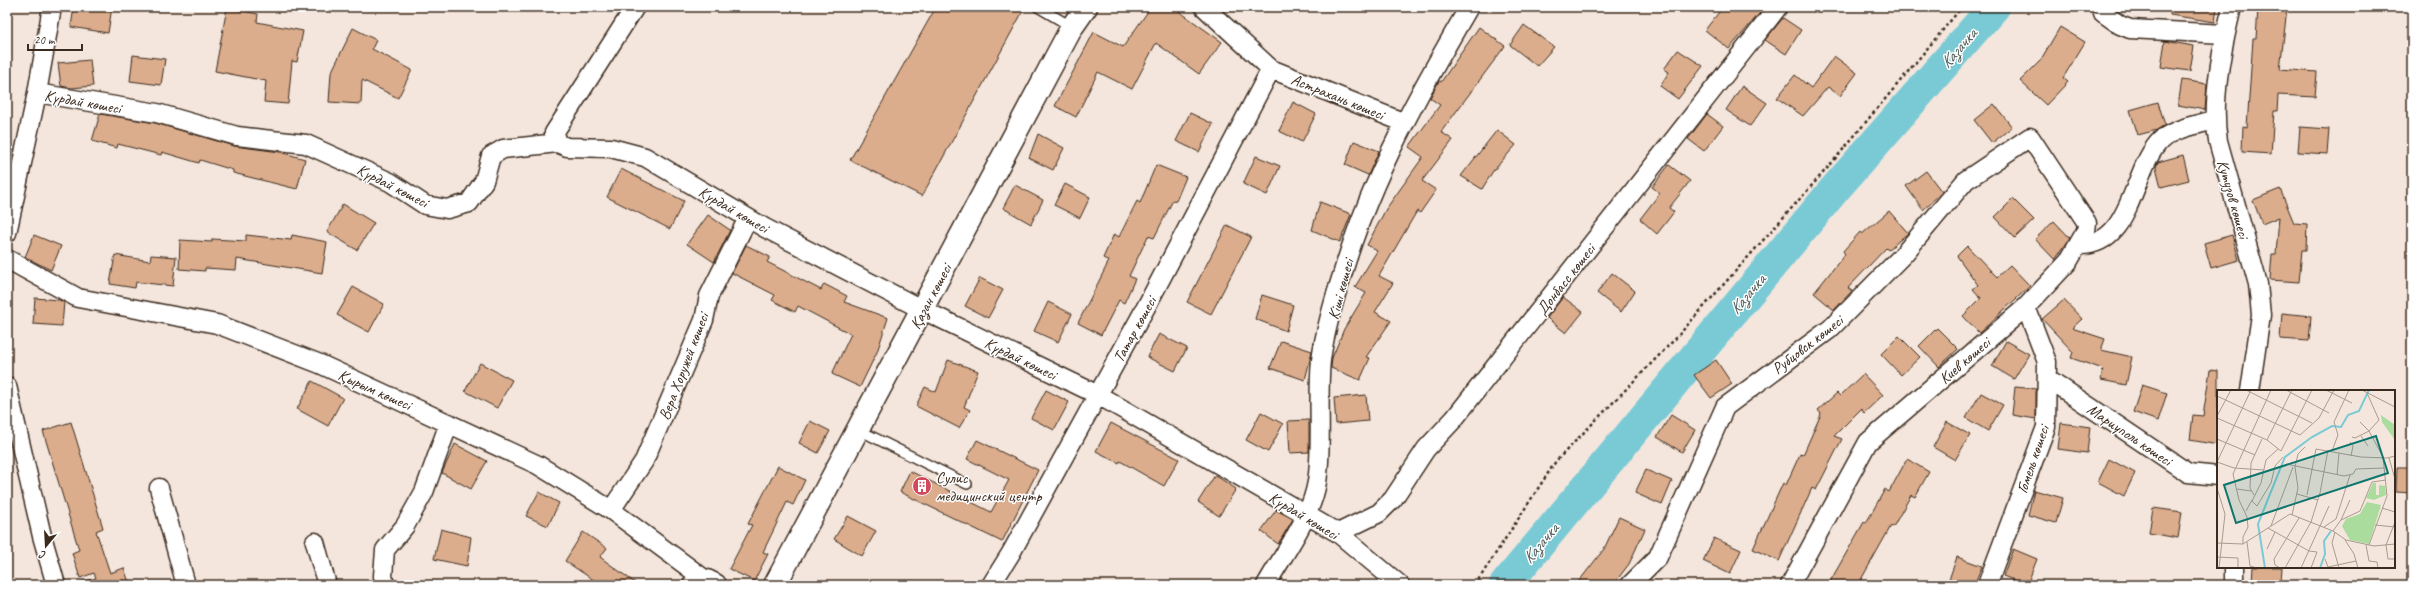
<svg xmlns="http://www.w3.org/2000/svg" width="2419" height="592" font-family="Caveat,sans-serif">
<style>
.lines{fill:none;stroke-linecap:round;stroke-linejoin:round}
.river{stroke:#7acad6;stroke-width:32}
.building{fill:#dbad8c;stroke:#3b2a1e}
.service-casing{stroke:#3b2a1e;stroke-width:12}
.minor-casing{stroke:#3b2a1e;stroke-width:21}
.tertiary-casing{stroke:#3b2a1e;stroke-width:25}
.path{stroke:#3b2a1e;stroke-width:2.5;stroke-dasharray:3 3;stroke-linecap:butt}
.service{stroke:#fff;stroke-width:9}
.minor{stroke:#fff;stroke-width:18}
.tertiary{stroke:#fff;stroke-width:22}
.labels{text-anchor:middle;stroke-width:3;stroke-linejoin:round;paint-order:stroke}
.street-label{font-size:16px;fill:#3b2a1e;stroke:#fff}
.poi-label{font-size:16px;fill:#3b2a1e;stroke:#fff;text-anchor:start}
.water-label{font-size:17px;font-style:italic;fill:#4e5a55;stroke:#fff}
.inset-river{fill:none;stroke:#7acad6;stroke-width:2}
.inset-road{fill:none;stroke:#aa9b90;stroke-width:1}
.view{fill:#0f766e;fill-opacity:0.15;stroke:#0f766e;stroke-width:2}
.inset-edge{fill:none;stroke:#3b2a1e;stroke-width:2}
</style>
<rect width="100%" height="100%" fill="#f4e6dc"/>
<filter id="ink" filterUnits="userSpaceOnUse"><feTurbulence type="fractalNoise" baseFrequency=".025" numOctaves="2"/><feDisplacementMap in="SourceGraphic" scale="8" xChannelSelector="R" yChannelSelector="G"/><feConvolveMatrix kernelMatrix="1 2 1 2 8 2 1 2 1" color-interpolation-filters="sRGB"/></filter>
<g filter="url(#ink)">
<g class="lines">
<path class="river" d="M1505 585 1834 190 1994 7"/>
</g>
<path class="building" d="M74 7H112L108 33 71 27Z
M936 7H1015L1023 11 922 196 850 160Z
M1151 7H1173L1222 42 1199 74 1156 43 1132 89 1098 72 1076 117 1055 106 1094 32 1123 47Z
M1723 7H1765L1729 49 1705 30Z
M2171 7H2217L2215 22 2170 15Z
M2258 7 2287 9 2280 69 2317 72 2315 97 2278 95 2277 111H2274L2271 154 2242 152 2243 126 2247 127 2253 39H2256Z
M227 8 258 14 257 22 303 31 297 62 292 61 288 104 264 102 266 81 215 71Z
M1783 18 1801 30 1786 54 1765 40Z
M1524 25 1554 47 1537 66 1510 45Z
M1479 27 1505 46 1441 132 1453 140 1422 181 1436 190 1420 213 1417 211 1379 276 1393 283 1375 312 1391 321 1366 357 1370 358 1360 380 1331 368 1332 358 1344 329 1366 293 1355 287 1377 251 1367 245 1386 209 1423 157 1409 147 1440 105 1430 98 1439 81 1441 82Z
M2060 27 2085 42 2063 78 2068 82 2046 105 2020 81 2040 61Z
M353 28 376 40 372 49 412 70 398 98 362 80 361 104 329 102 331 73Z
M2165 41 2194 46 2190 71 2161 67Z
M1678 50 1703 66 1678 99 1660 86 1669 72 1664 69Z
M133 55 165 59 161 85 130 81Z
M1834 56 1857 73 1840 96 1828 87 1803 116 1777 98 1795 75 1811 88Z
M90 60 93 86 71 88 61 86 58 63Z
M2182 80 2207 84 2205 110 2178 105Z
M1742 86 1767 103 1750 126 1726 110Z
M1293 102 1316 114 1302 142 1279 131Z
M2158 102 2165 125 2157 130 2138 135 2130 110Z
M1994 104 2012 127 1992 143 1974 120Z
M1190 113 1213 124 1199 152 1176 141Z
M100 114 155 123 234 146 280 152 305 159 297 189 233 173V170L200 160 199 163 162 152 161 155 118 144 117 148 92 141Z
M1707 114 1723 126 1704 151 1688 139Z
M2300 127 2329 129 2327 154 2298 152Z
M1497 130 1516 145 1493 171 1482 189 1461 176Z
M1038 134 1064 148 1053 170 1029 158Z
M1354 141 1379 151 1368 175 1345 165Z
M2183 155 2189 180 2161 187 2156 167 2158 162Z
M1256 156 1280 166 1267 195 1243 184Z
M1156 165 1186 177 1176 201 1173 200 1154 238 1148 236 1129 276 1135 279 1124 303 1119 300 1101 335 1078 323 1109 261 1103 258 1114 234 1119 237 1137 201 1140 203Z
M1669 165 1690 181 1669 208 1674 212 1657 234 1640 219 1660 193 1652 187Z
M621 169 684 201 670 229 607 197Z
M1926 171 1942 192 1923 210 1906 186Z
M1065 184 1090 197 1080 218 1054 205Z
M1015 185 1043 200 1031 224 1003 208Z
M2280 189 2294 223 2307 224 2306 250H2302L2299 282 2270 280 2272 254H2276L2279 217 2262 224 2253 200Z
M2013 199 2034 220 2015 238 1995 217Z
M1320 202 1351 214 1340 242 1312 230Z
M343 204 374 223 357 250 327 232Z
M1889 211 1908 233 1888 250 1886 248 1848 288 1852 291 1834 310 1814 293 1845 254 1843 251 1860 232 1862 234Z
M708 215 730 230 714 262 687 244Z
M2054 221 2070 238 2055 260 2035 239Z
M1227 225 1251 237 1211 314 1187 302Z
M34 235 61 246 51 270 25 257Z
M246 235 291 240 292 235 327 242 322 273 237 259 236 270 205 268V271L179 269 180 240 212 242V239L246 241Z
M2232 235 2239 260 2211 268 2204 243Z
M746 245 770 257 767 262 821 290 824 284 847 296 844 302 888 318 877 352 860 387 832 374 851 334 798 306 795 312 772 300 775 295 732 273Z
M1967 246 1997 277 2010 265 2030 286 1979 333 1963 316 1981 298 1973 289 1978 285 1957 256Z
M115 255 150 261 151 255 176 257 173 286 136 282 135 288 110 284Z
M1612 273 1635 291 1621 312 1597 293Z
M980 278 1003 290 988 318 965 306Z
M353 287 384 304 369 332 337 315Z
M1262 295 1293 305 1286 331 1255 319Z
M1563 297 1583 312 1566 333 1547 318Z
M35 298 59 300 64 302 62 326 33 324Z
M2064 300 2082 319 2072 328 2105 339 2101 350 2132 357 2126 385 2101 380 2103 369 2071 358 2073 352 2042 319Z
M1048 302 1072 314 1058 342 1034 331Z
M2282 313 2311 316 2309 341 2280 339Z
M1937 328 1958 349 1939 367 1919 346Z
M1159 334 1187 348 1175 371 1147 357Z
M1899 336 1920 357 1901 375 1881 354Z
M1281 341 1312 351 1305 380 1270 368Z
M2006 341 2029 354 2014 379 1992 366Z
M948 360 978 371 964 407 970 410 959 428 916 406 925 387 936 392Z
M1716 360 1732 384 1711 398 1694 375Z
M480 363 512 380 497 408 465 391Z
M2210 370 2218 371V445L2190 440 2193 415 2203 416Z
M1863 374 1883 395 1864 413 1861 409 1834 436 1842 439 1816 490 1812 488 1779 561 1753 549 1783 483 1786 485 1800 454 1803 455 1821 414 1818 410 1837 393 1840 396Z
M312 381 343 398 328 426 297 409Z
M2142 385 2167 393 2158 421 2133 412Z
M2015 387 2036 389V419L2012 415Z
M1046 390 1069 402 1054 430 1031 418Z
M1981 393 2003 405 1988 431 1966 418Z
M1366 395 1368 421 1336 424 1334 398Z
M1261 412 1283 424 1268 452 1246 440Z
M1671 415 1695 430 1682 452 1657 437Z
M1309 420V452L1290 453 1288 421Z
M810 421 830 431 818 453 799 443Z
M71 422 103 528 96 531 110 573 124 568 130 585H83L82 582 96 578 94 573 80 578 72 553 79 550 43 431Z
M1947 422 1970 435 1955 460 1933 447Z
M1111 423 1179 459 1164 486 1120 461 1119 463 1096 451Z
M2061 423 2090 427 2087 453 2058 449Z
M977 440 1038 470 1002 542 900 492 910 471 991 512 1009 480 967 459Z
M455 444 487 461 471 489 442 473Z
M1907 459 1929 472 1915 497 1911 495 1893 527 1891 526 1858 585H1828L1864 522 1866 523 1885 489 1889 492Z
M2109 459 2135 473 2124 496 2098 482Z
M778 466 805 480 793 505 787 502 763 552 768 554 754 581 729 569 752 525 748 524Z
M2397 467H2412V493L2396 492Z
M1646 470 1672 481 1662 505 1635 493Z
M1215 475 1236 489 1219 516 1198 502Z
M2034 490 2063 498 2056 523 2028 515Z
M539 492 559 503 548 526 526 516Z
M2153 508 2182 512 2178 538 2149 533Z
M1276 510 1293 519 1278 544 1261 531Z
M848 516 876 531 862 556 834 539Z
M1619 517 1645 529 1629 564 1613 585H1576L1604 549Z
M441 529 471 537 467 566 434 559Z
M583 532 607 548 600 557 638 585H601L565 561Z
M1714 538 1741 550 1730 574 1703 561Z
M2013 549 2037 559 2027 585 2003 576Z
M1957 557 1982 566 1974 585H1947Z
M2253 567H2282L2281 583 2252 581Z"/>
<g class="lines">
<defs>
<path id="service" d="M1038 7 1072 27
M859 430 967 484"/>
<path id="minor" d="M1204 7 1271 69 1405 123
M2232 7C2222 48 2211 100 2218 141L2258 284 2261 315 2250 391
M2103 13 2120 25 2130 29 2225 34
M37 93 157 113 237 136 306 144 390 182 425 205 447 209 469 203 484 181 491 156 503 149 557 143 567 147 611 148 645 157 765 228 923 310 1098 395 1338 533 1400 585
M557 143 554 133 635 7
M7 233 37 93 52 7
M2078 245C2131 247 2131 175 2158 143 2170 129 2197 125 2214 120
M7 259 78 298 217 324 320 364 413 407 538 465 611 510 707 581
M2047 378 2188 473 2218 476
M7 386 42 536 56 585
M159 488 186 585
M611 510 644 461 704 320 709 296 748 218
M1338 533 1379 513 1393 499 1426 449 1454 419 1778 7
M315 542 327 585
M2234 567V585
M385 585 383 576 385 550 405 526 424 492 449 423
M991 585 1011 553 1146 307 1271 69
M1266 585C1284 553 1311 518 1317 482 1323 444 1317 398 1321 360 1324 335 1335 296 1343 272 1371 178 1420 91 1469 7
M1630 585 1658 557 1725 407 1830 329 1903 255 1966 180 2030 137 2087 223 2086 231 2068 262 2026 307 1868 442 1790 585
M1987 585 2046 427 2047 362 2026 307"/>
<path id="tertiary" d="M694 585 707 581 715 585
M775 585 1072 27 1086 7"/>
</defs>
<use href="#service" class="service-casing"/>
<use href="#minor" class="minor-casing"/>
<use href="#tertiary" class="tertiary-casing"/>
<path class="path" d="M1475 585 1556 461 1676 338 1830 165 1962 7"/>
<use href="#service" class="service"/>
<use href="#minor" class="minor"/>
<use href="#tertiary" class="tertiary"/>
</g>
</g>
<defs>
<symbol id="building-disc" viewBox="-11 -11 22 22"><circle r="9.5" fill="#d1495b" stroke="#fff"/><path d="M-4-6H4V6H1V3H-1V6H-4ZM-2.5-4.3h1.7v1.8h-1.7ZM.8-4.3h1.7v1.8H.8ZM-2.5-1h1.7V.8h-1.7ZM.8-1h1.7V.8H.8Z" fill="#fff"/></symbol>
</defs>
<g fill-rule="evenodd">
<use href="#building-disc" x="911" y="475" width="22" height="22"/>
</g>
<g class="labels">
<g class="street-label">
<text transform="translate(1338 96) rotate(22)" y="6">Астрахань көшесі</text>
<text transform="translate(83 101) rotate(10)" y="6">Күрдай көшесі</text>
<text transform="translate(393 185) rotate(27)" y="6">Күрдай көшесі</text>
<text transform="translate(2234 199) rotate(74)" y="6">Кутузов көшесі</text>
<text transform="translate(734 209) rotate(30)" y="6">Күрдай көшесі</text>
<text transform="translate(1565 279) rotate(-52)" y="6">Донбасс көшесі</text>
<text transform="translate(1340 289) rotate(-75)" y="6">Кіші көшесі</text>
<text transform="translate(930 296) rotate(-62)" y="6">Қазан көшесі</text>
<text transform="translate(1134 329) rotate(-61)" y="6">Татар көшесі</text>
<text transform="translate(1807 344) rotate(-38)" y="6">Рубцовск көшесі</text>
<text transform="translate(1021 358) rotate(26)" y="6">Күрдай көшесі</text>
<text transform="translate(1964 360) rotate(-41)" y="6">Киев көшесі</text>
<text transform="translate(683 366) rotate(-69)" y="6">Вера Хоружей көшесі</text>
<text transform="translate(375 389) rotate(24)" y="6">Қырым көшесі</text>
<text transform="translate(2130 434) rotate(34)" y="6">Мариуполь көшесі</text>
<text transform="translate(2032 459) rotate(-71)" y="6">Гомель көшесі</text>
<text transform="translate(1304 515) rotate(31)" y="6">Күрдай көшесі</text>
</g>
<g class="poi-label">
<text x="936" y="483">Сулис<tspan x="936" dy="18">медицинский центр</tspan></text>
</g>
<g class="water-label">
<text transform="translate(1958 48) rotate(-49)" y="6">Казачка</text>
<text transform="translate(1747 294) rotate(-50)" y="6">Казачка</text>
<text transform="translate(1540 543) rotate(-50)" y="6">Казачка</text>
</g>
</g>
<g transform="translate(2217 390)">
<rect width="178" height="178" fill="#f4e6dc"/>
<path d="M164 25 178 35V50L165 32ZM156 93H159V105H162V95L168 96 169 105 157 110 149 108ZM150 112 164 115 152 154 133 150 125 136 129 129 143 124Z" fill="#aadc9e"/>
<path class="inset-river" d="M48 178 41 134 68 67 95 47 115 36 124 37 131 25 142 21 152 0M103 178 108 164 107 151 114 141"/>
<path class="inset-road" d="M29 0 95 33M34 0 0 72 17 78 47 80M69 0 112 23M109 0 135 13M145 0 178 17M150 3 162 30 152 41 166 67 170 106 152 155M0 6 83 45 102 28 117 0M0 26 14 0M0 28 50 50 64 61 95 0M144 46 151 56M135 47 138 48 152 41 143 32M0 49 38 65M50 50 75 0M133 52 136 56 134 66M61 59 49 70 44 93 35 111 40 116 54 93 58 76 66 67M115 61 121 45 117 32 132 0M172 68 178 89M69 74 127 86 136 84 139 79 167 78M120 85 122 63M0 98 8 124 2 178M20 99 34 101M80 104 101 110M37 105 33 98 34 73 45 49M90 105 99 59 144 67 170 68 178 66M165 118 178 122M29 121 35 110M75 125 81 98 78 77 81 64 88 57M124 130 143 121 155 92 169 90M178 132 169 155 171 169H178M158 135 178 137M54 136 76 77M107 137 119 129 133 85M51 138 92 161 100 162 94 178M116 141 124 130 133 110M118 142 115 153 122 178M128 150 137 164 141 178M30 152 33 176 40 178M0 153 26 154 73 124 116 141 129 150 157 156 178 154M26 154V147L31 137 30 127 22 110 16 84 54 0M149 155 152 171 160 172 161 178M50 159 58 142M0 167 21 168V178M108 169 111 177 139 171M63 178 58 175 57 169 82 128M68 178 94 132 103 103 111 60M84 178 112 116"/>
<path class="view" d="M159 46 171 83 19 133 7 95Z"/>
<rect width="178" height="178" class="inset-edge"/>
</g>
<rect width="2419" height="592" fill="none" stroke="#fff" stroke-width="24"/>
<rect x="12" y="12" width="2395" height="568" fill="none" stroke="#3b2a1e" stroke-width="1.5" filter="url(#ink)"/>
<g transform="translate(46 546) rotate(198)" stroke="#ffffff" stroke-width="3" paint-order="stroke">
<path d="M0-3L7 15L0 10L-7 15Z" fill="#3b2a1e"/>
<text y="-6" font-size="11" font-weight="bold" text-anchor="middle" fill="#3b2a1e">С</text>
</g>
<path d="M28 44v6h54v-6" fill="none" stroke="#3b2a1e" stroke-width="2"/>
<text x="34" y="44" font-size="12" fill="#3b2a1e" stroke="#ffffff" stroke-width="3" paint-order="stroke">20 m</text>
</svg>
